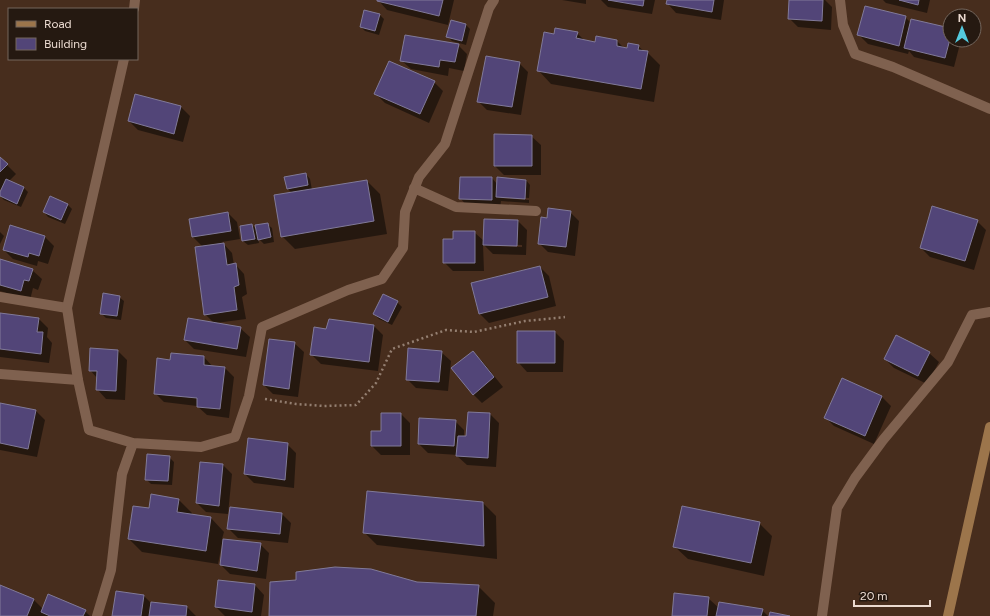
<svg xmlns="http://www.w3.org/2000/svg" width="990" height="616" font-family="Figtree,sans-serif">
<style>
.shadow{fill:#0007;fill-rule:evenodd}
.building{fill:#524578;stroke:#817a99}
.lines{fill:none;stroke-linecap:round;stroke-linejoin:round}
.path{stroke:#947f71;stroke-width:2.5;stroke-dasharray:2 3;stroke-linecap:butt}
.lane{stroke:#7f614f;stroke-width:10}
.street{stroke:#7f614f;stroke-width:10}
.secondary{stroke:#9c754b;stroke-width:10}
</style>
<rect width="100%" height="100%" fill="#472d1d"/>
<path class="shadow" d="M378 0H454L448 25 387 10Z
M562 0H586V4Z
M601 0H655L652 14 608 7Z
M668 0H724L721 20 676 13 667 3Z
M790 0H825L832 7 831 30 798 27 789 18Z
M883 0H930L927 13 886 3Z
M379 14 384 19 379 35 365 31 361 27Z
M905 17 911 23 950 29V40H961L954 67 914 57 909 51 908 54 868 44 859 35Z
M452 21 466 25 470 29 466 45 452 41 448 37Z
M577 33 585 41 596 43 617 41 624 48 628 49 638 46 645 52H647L660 65 654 102 551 84 538 70 554 35Z
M458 45 467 54 464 71 449 68 448 76 411 69 401 60Z
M519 63 528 72 521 115 487 110 478 101Z
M434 82 443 91 429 123 385 103 376 94Z
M181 107 190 116 183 142 138 130 129 121Z
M495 135 531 136 541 145V175H504L495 166Z
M0 158 16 174 9 181 24 188 28 192 21 207 4 200 0 196 3 186 0 190Z
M306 174 310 179 312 190 367 181 380 194 387 234 295 249 282 236 292 193 287 188Z
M492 178 497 184 526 180 530 185 529 198 501 196V198L529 200V203L501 201 500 208H469L460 198Z
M51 197 68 205 72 209 65 224 48 217 44 212Z
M570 212 579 221 575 256 548 252 539 243 548 219Z
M228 213 237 222 240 239 222 242 232 253 234 265 235 264 244 274 247 294 242 297 246 319 216 323 240 328 250 337 246 357 194 349 185 340 214 323 205 314 203 247 193 237Z
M518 221 527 230 526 255 493 254 483 244 484 271H453L444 262 454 240 474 232 484 241ZM492 244 522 245V247L492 246Z
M977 221 986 230 974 270 930 257 921 248Z
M267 224 272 228 274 242 264 244 258 238 259 243 248 245 243 241 252 225 257 230Z
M0 232 4 236 0 244Z
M45 237 54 246 48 264 38 261 37 266 13 259 4 250Z
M0 260 32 270 42 279 38 290 33 288 30 300 0 291Z
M540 267 549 276 556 306 489 323 480 314 473 284Z
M119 297 124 301 121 320 106 318 101 313Z
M397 302 402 307 392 325 379 319 374 314Z
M0 314 39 319 48 328 47 337 52 343 49 363 0 357Z
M374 326 383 335 378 371 321 364 311 354Z
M555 332 564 341 563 372H527L518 362Z
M294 343 304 352 298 397 273 394 264 385Z
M91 350 118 351 127 360 125 400 106 399 97 389V378L90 370Z
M441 352 451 361 448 391 416 388 407 379Z
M473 352 482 361 503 387 482 403 473 394Z
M929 353 939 362 927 384 894 368 885 359Z
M204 357 213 367 225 368 234 377 229 418 207 415 197 406 164 402 155 393 171 361Z
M842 380 882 397 891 406 874 444 834 426 825 417Z
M0 404 36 411 45 420 37 457 0 450Z
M382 414H401L410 423V455H381L372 446 382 432Z
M490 414 499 423 496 467 467 465 457 456 458 455 428 453 419 444 455 421 464 430V437H467Z
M249 439 287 444 296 453 294 488 254 483 245 474Z
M169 457 174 462 172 485 151 484 146 479Z
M223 465 232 474 228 514 206 512 197 503Z
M178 499 192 513 191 515 211 518 224 532 222 539 260 544 269 553 266 579 230 574 221 565 224 544H222L218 564 142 552 129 539 149 509Z
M483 503 496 516 497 559 377 545 364 532Z
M282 514 291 523 288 543 238 538 228 528Z
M759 523 772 536 764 576 688 559 674 546Z
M219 581 255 585 264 595 261 616H225L216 607Z
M417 582 478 586 495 603 493 616H270Z
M0 586 34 600 43 609 85 611 90 616H0Z
M144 596 152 604 187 607 196 616H113Z
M708 598 719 608 762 610 768 616H673Z"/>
<path class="building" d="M377 0H443L439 16 377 1Z
M608 0H644L643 6Z
M667 0H714L712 12 666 4Z
M789 0H823L822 21 788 19Z
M899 0H919L918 5Z
M865 6 906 16 899 46 857 35Z
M364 10 380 14 375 31 360 27Z
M911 19 950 28V39L945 58 904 48Z
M451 20 466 24 462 41 446 37Z
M555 28 578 32 576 38 595 42 596 36 617 40V46L627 48 628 43 639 45 638 50 648 51 641 89 537 71 544 32 554 34Z
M405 35 459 44 455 62 440 60 439 67 400 61Z
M486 56 520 62 512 107 477 102Z
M389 61 435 81 420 114 374 94Z
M135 94 181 106 174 134 128 121Z
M494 134 532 135V166H494Z
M0 157 8 164 0 172Z
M306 173 308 185 287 189 284 177Z
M460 177H492V200L459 199Z
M497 177 526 180 525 199 496 197Z
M6 179 24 187 17 204 0 196V192Z
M367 180 374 221 281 237 274 195Z
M50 196 68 204 61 220 43 212Z
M932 206 978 220 965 261 920 248Z
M548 208 571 211 566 247 538 244 541 217 547 218Z
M228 212 231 231 192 237 189 219Z
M484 219 518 220 517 246 483 245Z
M268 223 271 237 258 240 255 225Z
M252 224 255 239 242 241 240 226Z
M10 225 45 236 39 256 29 253 28 257 3 250Z
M453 231H475V263H443V239H453Z
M224 243 227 265 236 263 239 285 234 287 237 310 204 315 195 247Z
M0 259 33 269 29 281 24 280 21 291 0 285Z
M540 266 548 297 479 314 471 283Z
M103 293 120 296 117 316 100 314Z
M383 294 398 301 388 322 373 314Z
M0 313 39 318 37 332H43L41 354 0 349Z
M188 318 241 327 237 349 184 340Z
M329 319 374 325 369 362 310 355 314 327 326 329Z
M517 331H555V363H517Z
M896 335 930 352 918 376 884 359Z
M269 339 295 342 289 389 263 385Z
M90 348 118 350 116 391 96 390 97 371H89Z
M408 348 442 351 439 382 406 380Z
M473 351 494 377 473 395 451 368Z
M171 353 204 356V365L225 367 220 409 197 407V398L154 394 157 358 170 360Z
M842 378 882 396 865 436 824 418Z
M0 403 36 410 28 449 0 443Z
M468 412 490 413 488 458 456 456 458 436H466Z
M381 413H401V446H371V431H381Z
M419 418 456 420 454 446 418 444Z
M248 438 288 443 285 480 244 474Z
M147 454 170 456 168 481 145 480Z
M200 462 223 464 219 506 196 503Z
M367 491 483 502 484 546 363 533Z
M151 494 179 499 177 512 211 517 206 551 128 539 133 506 149 508Z
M682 506 760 522 751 563 673 547Z
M230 507 282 513 280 534 227 529Z
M223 539 261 543 257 571 220 565Z
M335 567 371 569 417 582 479 585 476 616H269L270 582 296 580V572Z
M218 580 255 584 252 612 215 607Z
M0 585 34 599 27 616H0Z
M116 591 144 595 141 616H112Z
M674 593 709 597 707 616H672Z
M48 594 86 610 83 616H50L41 612Z
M151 602 187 606 186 616H149Z
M719 602 763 609 761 616H716Z
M770 612 790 616H769Z"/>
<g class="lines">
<path class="path" d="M265 399 296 404 324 406 356 405 376 383 392 349 446 330 474 332 525 321 565 317"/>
<path class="lane" d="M0 297 67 308
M0 374 78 380"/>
<path class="street" d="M840 0 843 25 855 54 893 67 990 109
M134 9 135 0
M124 59 67 308 78 380 89 430 133 443
M414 188 456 207 536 211
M97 616 111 570 122 474 133 443 201 447 235 437 249 396 262 327 348 290 382 279 403 248 405 212 419 177 445 144 489 8 494 0
M822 616 837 508 855 478 883 440 948 362 972 315 990 312"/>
<path class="secondary" d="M948 616 990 427"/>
</g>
<rect x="8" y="8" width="130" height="52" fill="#251911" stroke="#74665d"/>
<rect x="16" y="21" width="20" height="6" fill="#9c754b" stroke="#74665d"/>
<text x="44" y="28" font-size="12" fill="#ebdad0">Road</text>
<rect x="16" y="38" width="20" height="12" fill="#524578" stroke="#74665d"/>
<text x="44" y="48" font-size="12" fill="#ebdad0">Building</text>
<g transform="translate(962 28)"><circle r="19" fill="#251911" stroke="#74665d"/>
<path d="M0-3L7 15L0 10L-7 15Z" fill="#54cade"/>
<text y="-6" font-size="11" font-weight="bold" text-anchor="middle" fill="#ebdad0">N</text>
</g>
<path d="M854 600v6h76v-6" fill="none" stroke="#ebdad0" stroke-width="2"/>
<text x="860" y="600" font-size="12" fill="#ebdad0" stroke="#251911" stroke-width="3" paint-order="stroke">20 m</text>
</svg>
